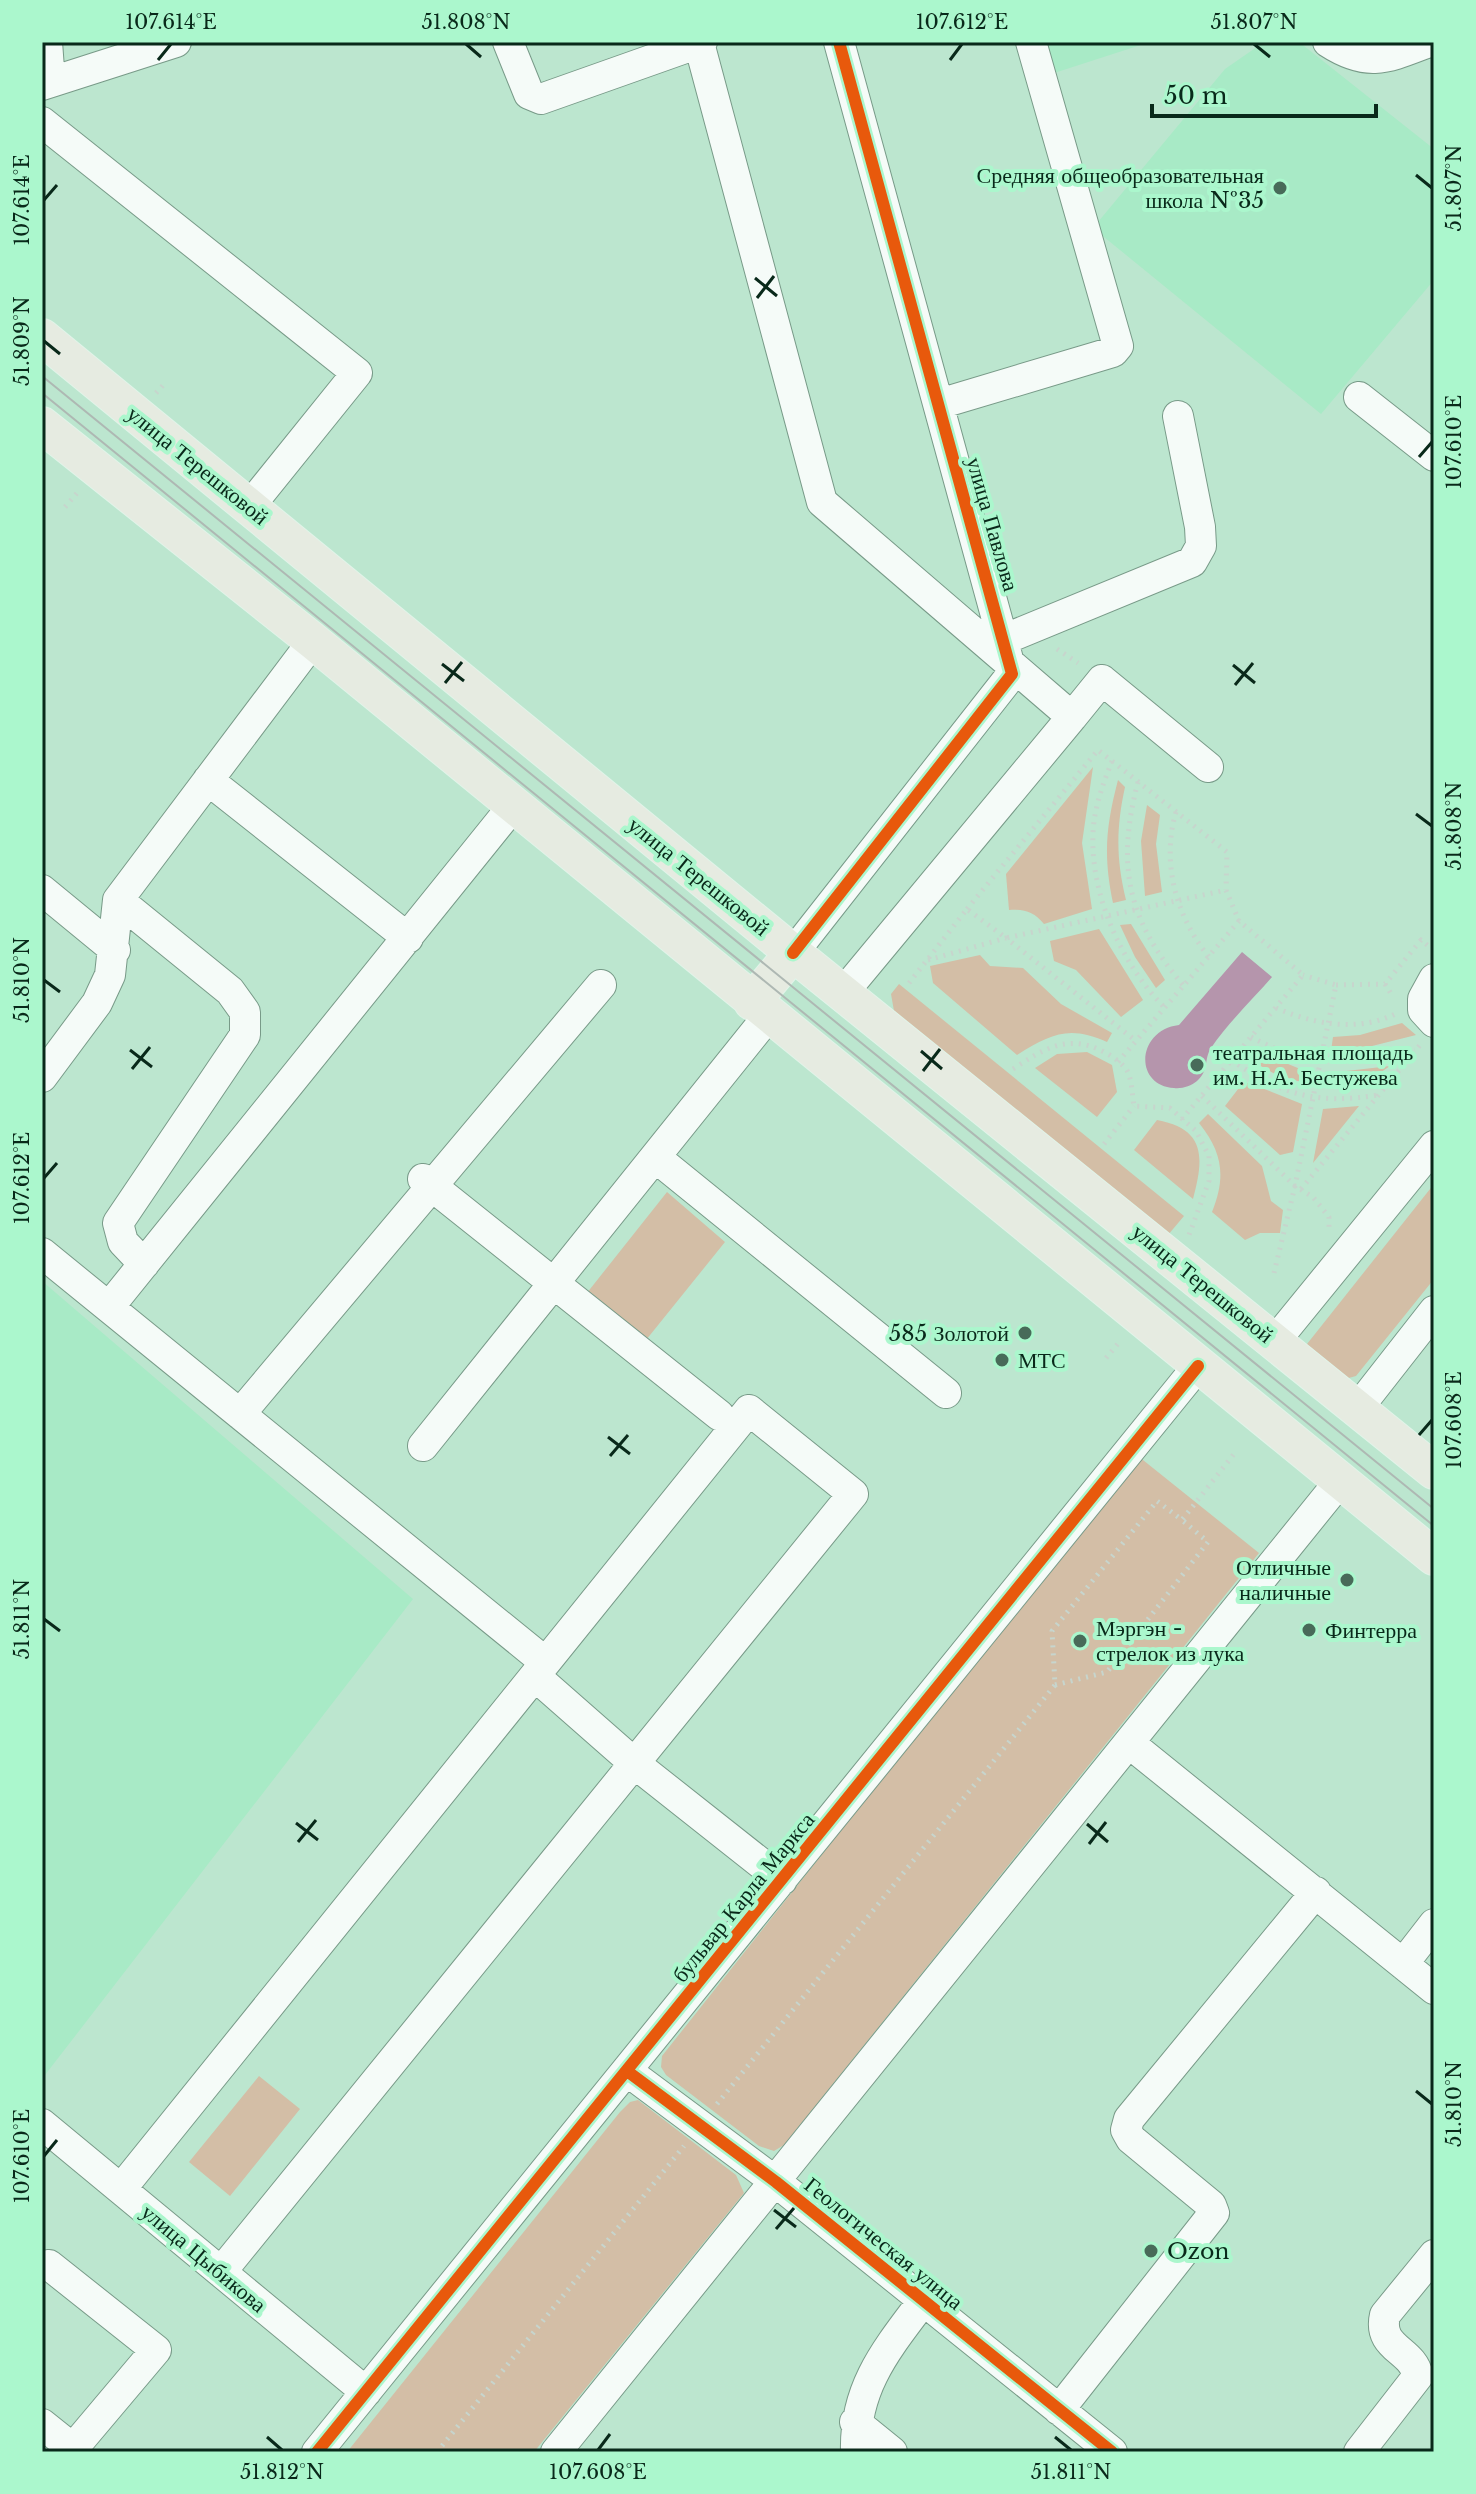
<svg xmlns="http://www.w3.org/2000/svg" width="1476" height="2494" font-family="'Libre Baskerville',serif">
<style>
.built{fill:#a8eac6}
.green{fill:#d3bea6}
.water{fill:#b595ac}
.lines{fill:none;stroke-linecap:round;stroke-linejoin:round}
.minor-casing{stroke:#789a88;stroke-width:32}
.major-casing{stroke:#e1f4e9;stroke-width:38}
.path{stroke:#c7d5cd;stroke-width:5;stroke-dasharray:2 6;stroke-linecap:butt}
.minor{stroke:#f5fbf8;stroke-width:30}
.major{stroke:#e6ebe1;stroke-width:36}
.tram{stroke:#aeb8b3;stroke-width:2}
.cycleway-casing{stroke:#abf7cd;stroke-width:17}
.cycleway{stroke:#e8590c;stroke-width:12}
.ticks{fill:none;stroke:#09291a;stroke-width:3}
.poi-dot{fill:#486b59;stroke:#abf7cd;stroke-width:3}
.labels{text-anchor:middle;stroke-width:8;stroke-linejoin:round;paint-order:stroke}
.poi-label{font-size:22px;fill:#09291a;stroke:#abf7cd;text-anchor:start}
.street-label{font-size:22px;fill:#09291a;stroke:#abf7cd}
.neatline{fill:none;stroke:#09291a;stroke-width:3}
.ticks-label{font-size:20px;text-anchor:middle;fill:#09291a}
</style>
<rect width="100%" height="100%" fill="#bce6cf"/>
<path class="built" d="M1038 42H1150L1048 75Z
M1264 42H1299L1434 149V280L1321 414 1093 228 1225 69Z
M42 1281 413 1599 45 2075 42 2073Z"/>
<path class="green" d="M1093 767 1082 843 1092 909 1044 924C1034 912 1025 909 1009 910L1006 874Z
M1118 780 1125 787C1116 828 1116 859 1126 900L1113 903C1103 855 1106 826 1118 780Z
M1147 805 1160 815 1156 844 1162 892 1145 896 1141 841Z
M1131 924 1165 980 1156 988 1135 957 1120 925Z
M1099 929 1143 1000 1121 1017 1076 970 1054 961 1050 941Z
M980 955 990 966 1023 968 1061 1004 1112 1033 1107 1042C1069 1025 1051 1034 1017 1055L933 983 930 966Z
M899 984 1184 1216 1168 1235 894 1011 891 994Z
M1402 1023 1416 1035 1360 1049 1331 1051 1333 1037 1360 1035Z
M1257 1051 1305 1071 1304 1083 1275 1074 1250 1060Z
M1087 1052 1112 1065 1117 1092 1097 1117 1035 1068 1057 1054Z
M1390 1066C1369 1081 1353 1089 1326 1086L1329 1073Z
M1249 1083 1302 1104 1293 1152 1280 1155 1225 1106 1242 1084Z
M1359 1106 1313 1163 1323 1109Z
M1208 1114 1262 1166 1271 1201 1283 1210 1280 1233H1260L1245 1240 1212 1212C1226 1177 1223 1153 1199 1123Z
M1157 1120C1206 1129 1204 1158 1193 1199L1134 1150Z
M1434 1184V1279L1356 1376 1345 1379 1308 1350 1307 1344Z
M667 1192 725 1242 638 1350 579 1303Z
M1138 1456 1259 1553 784 2145 774 2151 759 2146 666 2075 661 2067 662 2056Z
M259 2076 300 2109 230 2196 189 2162Z
M638 2100 736 2175 744 2193 534 2452H347L620 2112 630 2102Z"/>
<path class="water" d="M1242 952 1272 977C1252 1000 1228 1023 1211 1048 1204 1058 1209 1071 1197 1081 1191 1086 1182 1089 1174 1088 1133 1085 1137 1030 1179 1025Z"/>
<g class="lines">
<defs>
<path id="minor" d="M47 42 50 82
M508 42 529 94 541 99 702 42
M1328 42C1368 68 1387 58 1429 42
M699 43 822 502 1072 717 843 993
M42 85 176 42
M42 122 357 373 249 507
M1359 397 1434 456
M939 404 1113 352 1118 346 1031 42
M1005 639 1192 562 1201 546 1200 527 1178 416
M1072 717 1102 680 1208 767
M208 780 408 938
M42 890 115 950
M118 900 230 991 245 1012V1035L118 1223 123 1242 144 1264
M793 953 1012 674 839 42
M1434 979 1423 999V1010L1434 1022
M42 1077 97 1003 110 975 118 900 313 641
M655 1157 946 1393
M423 1179 719 1415
M42 1253 545 1662
M109 1307 513 806
M1276 1340 1434 1146
M1358 1408 1434 1311
M240 1414 601 985
M423 1446 769 1015
M535 1676 634 1763 782 1880
M1129 1743 1434 1989
M1403 1964 1434 1924
M627 2071 776 2182 1112 2452
M42 2124 366 2392
M121 2189 749 1410 853 1494 221 2272
M49 2265 156 2350 70 2452
M1059 2410 1214 2213 1211 2205 1131 2139 1126 2130 1129 2119 1316 1892
M855 2422 892 2452
M42 2424 77 2452
M317 2452 1198 1366
M556 2452 1340 1481
M856 2452C854 2388 886 2350 923 2301
M1359 2452 1418 2376C1413 2349 1377 2349 1385 2315L1434 2255"/>
<path id="major" d="M42 337 793 953 1434 1471
M42 425 313 641 1434 1557
M752 1002 793 953"/>
</defs>
<use href="#minor" class="minor-casing"/>
<use href="#major" class="major-casing"/>
<path class="path" d="M156 393 166 382
M65 507 78 492
M1057 649 1078 663
M1112 761C1103 784 1094 808 1093 833 1090 895 1122 965 1165 1008
M1138 782C1116 865 1127 920 1184 986
M1176 812C1161 862 1176 917 1209 957
M967 909 1098 750 1227 852 1226 890
M928 960 1006 938 1136 1041
M909 983 967 909 1006 938 1226 890 1239 921
M1385 984 1393 997
M1336 985 1385 984 1421 940 1432 949
M1276 1008C1314 1024 1358 1033 1397 1013
M1251 1037C1312 1070 1351 1058 1415 1050
M1231 1060C1283 1095 1316 1105 1378 1095
M1118 1062 1239 921 1303 975 1182 1119
M1013 1069C1042 1050 1066 1034 1100 1050 1109 1054 1120 1061 1126 1069 1132 1077 1132 1095 1134 1106L1170 1108 1196 1131 1209 1156V1181L1189 1235
M1202 1096 1295 1186 1336 985 1303 975
M1104 1144 1134 1106
M1301 1189 1420 1045
M1274 1273 1295 1186 1313 1197 1329 1217V1228
M1106 1358 1121 1340
M1055 1685 1107 1672 1208 1542 1182 1520
M717 2104 1055 1685 1052 1631 1157 1501 1182 1520 1234 1454
M437 2452 684 2146"/>
<use href="#minor" class="minor"/>
<use href="#major" class="major"/>
<path class="tram" d="M42 376 1434 1509
M42 393 1434 1526"/>
<defs>
<path id="cycleway" d="M793 953 1012 674 839 42
M627 2071 776 2182 1112 2452
M317 2452 1198 1366"/>
</defs>
<use href="#cycleway" class="cycleway-casing"/>
<use href="#cycleway" class="cycleway"/>
</g>
<path class="ticks" d="M466 44 481 57M1254 44 1270 57M158 60 171 44M950 60 962 44M1416 175 1432 188M44 200 57 185M755 278 777 296M757 298 774 276M44 341 60 354M1419 457 1432 442M442 664 464 681M1233 665 1255 683M445 683 462 662M1235 685 1253 663M1416 814 1432 826M44 980 60 992M130 1050 152 1067M921 1051 942 1069M132 1069 150 1047M923 1071 940 1049M44 1178 57 1163M1419 1435 1432 1420M608 1437 630 1454M610 1456 628 1435M44 1619 60 1631M296 1823 318 1840M1087 1824 1108 1842M298 1842 316 1820M1089 1844 1106 1822M1416 2091 1432 2104M44 2156 57 2140M774 2210 796 2227M776 2229 794 2208M267 2437 282 2450M1055 2437 1071 2450M598 2450 610 2434"/>
<g class="poi-dot">
<circle cx="1280" cy="188" r="8"/>
<circle cx="1197" cy="1065" r="8"/>
<circle cx="1025" cy="1333" r="8"/>
<circle cx="1002" cy="1360" r="8"/>
<circle cx="1347" cy="1580" r="8"/>
<circle cx="1309" cy="1630" r="8"/>
<circle cx="1080" cy="1641" r="8"/>
<circle cx="1151" cy="2251" r="8"/>
</g>
<g class="labels">
<g class="poi-label">
<text x="1264" y="183" text-anchor="end">Средняя общеобразовательная<tspan x="1264" dy="25">школа №35</tspan></text>
<text x="1213" y="1060">театральная площадь<tspan x="1213" dy="25">им. Н.А. Бестужева</tspan></text>
<text x="1009" y="1341" text-anchor="end">585 Золотой</text>
<text x="1018" y="1368">МТС</text>
<text x="1331" y="1575" text-anchor="end">Отличные<tspan x="1331" dy="25">наличные</tspan></text>
<text x="1096" y="1636">Мэргэн -<tspan x="1096" dy="25">стрелок из лука</tspan></text>
<text x="1325" y="1638">Финтерра</text>
<text x="1167" y="2259">Ozon</text>
</g>
<g class="street-label">
<text transform="translate(198 465) rotate(39)" y="8">улица Терешковой</text>
<text transform="translate(993 524) rotate(74)" y="8">улица Павлова</text>
<text transform="translate(699 876) rotate(39)" y="8">улица Терешковой</text>
<text transform="translate(1203 1283) rotate(39)" y="8">улица Терешковой</text>
<text transform="translate(743 1897) rotate(-51)" y="8">бульвар Карла Маркса</text>
<text transform="translate(884 2243) rotate(39)" y="8">Геологическая улица</text>
<text transform="translate(204 2258) rotate(40)" y="8">улица Цыбикова</text>
</g>
</g>
<rect width="1476" height="2494" fill="none" stroke="#abf7cd" stroke-width="88"/>
<path d="M1152 104v12h224v-12" fill="none" stroke="#09291a" stroke-width="4"/>
<text x="1164" y="104" font-size="24" fill="#09291a" stroke="#abf7cd" stroke-width="6" paint-order="stroke">50 m</text>
<rect x="44" y="44" width="1388" height="2406" class="neatline"/>
<g class="ticks-label">
<text x="171" y="29">107.614°E</text>
<text x="466" y="29">51.808°N</text>
<text x="962" y="29">107.612°E</text>
<text x="1254" y="29">51.807°N</text>
<text transform="translate(1454 188) rotate(-90)" y="7">51.807°N</text>
<text transform="translate(22 200) rotate(-90)" y="7">107.614°E</text>
<text transform="translate(22 341) rotate(-90)" y="7">51.809°N</text>
<text transform="translate(1454 442) rotate(-90)" y="7">107.610°E</text>
<text transform="translate(1454 826) rotate(-90)" y="7">51.808°N</text>
<text transform="translate(22 980) rotate(-90)" y="7">51.810°N</text>
<text transform="translate(22 1178) rotate(-90)" y="7">107.612°E</text>
<text transform="translate(1454 1420) rotate(-90)" y="7">107.608°E</text>
<text transform="translate(22 1619) rotate(-90)" y="7">51.811°N</text>
<text transform="translate(1454 2104) rotate(-90)" y="7">51.810°N</text>
<text transform="translate(22 2156) rotate(-90)" y="7">107.610°E</text>
<text x="282" y="2479">51.812°N</text>
<text x="598" y="2479">107.608°E</text>
<text x="1071" y="2479">51.811°N</text>
</g>
</svg>
